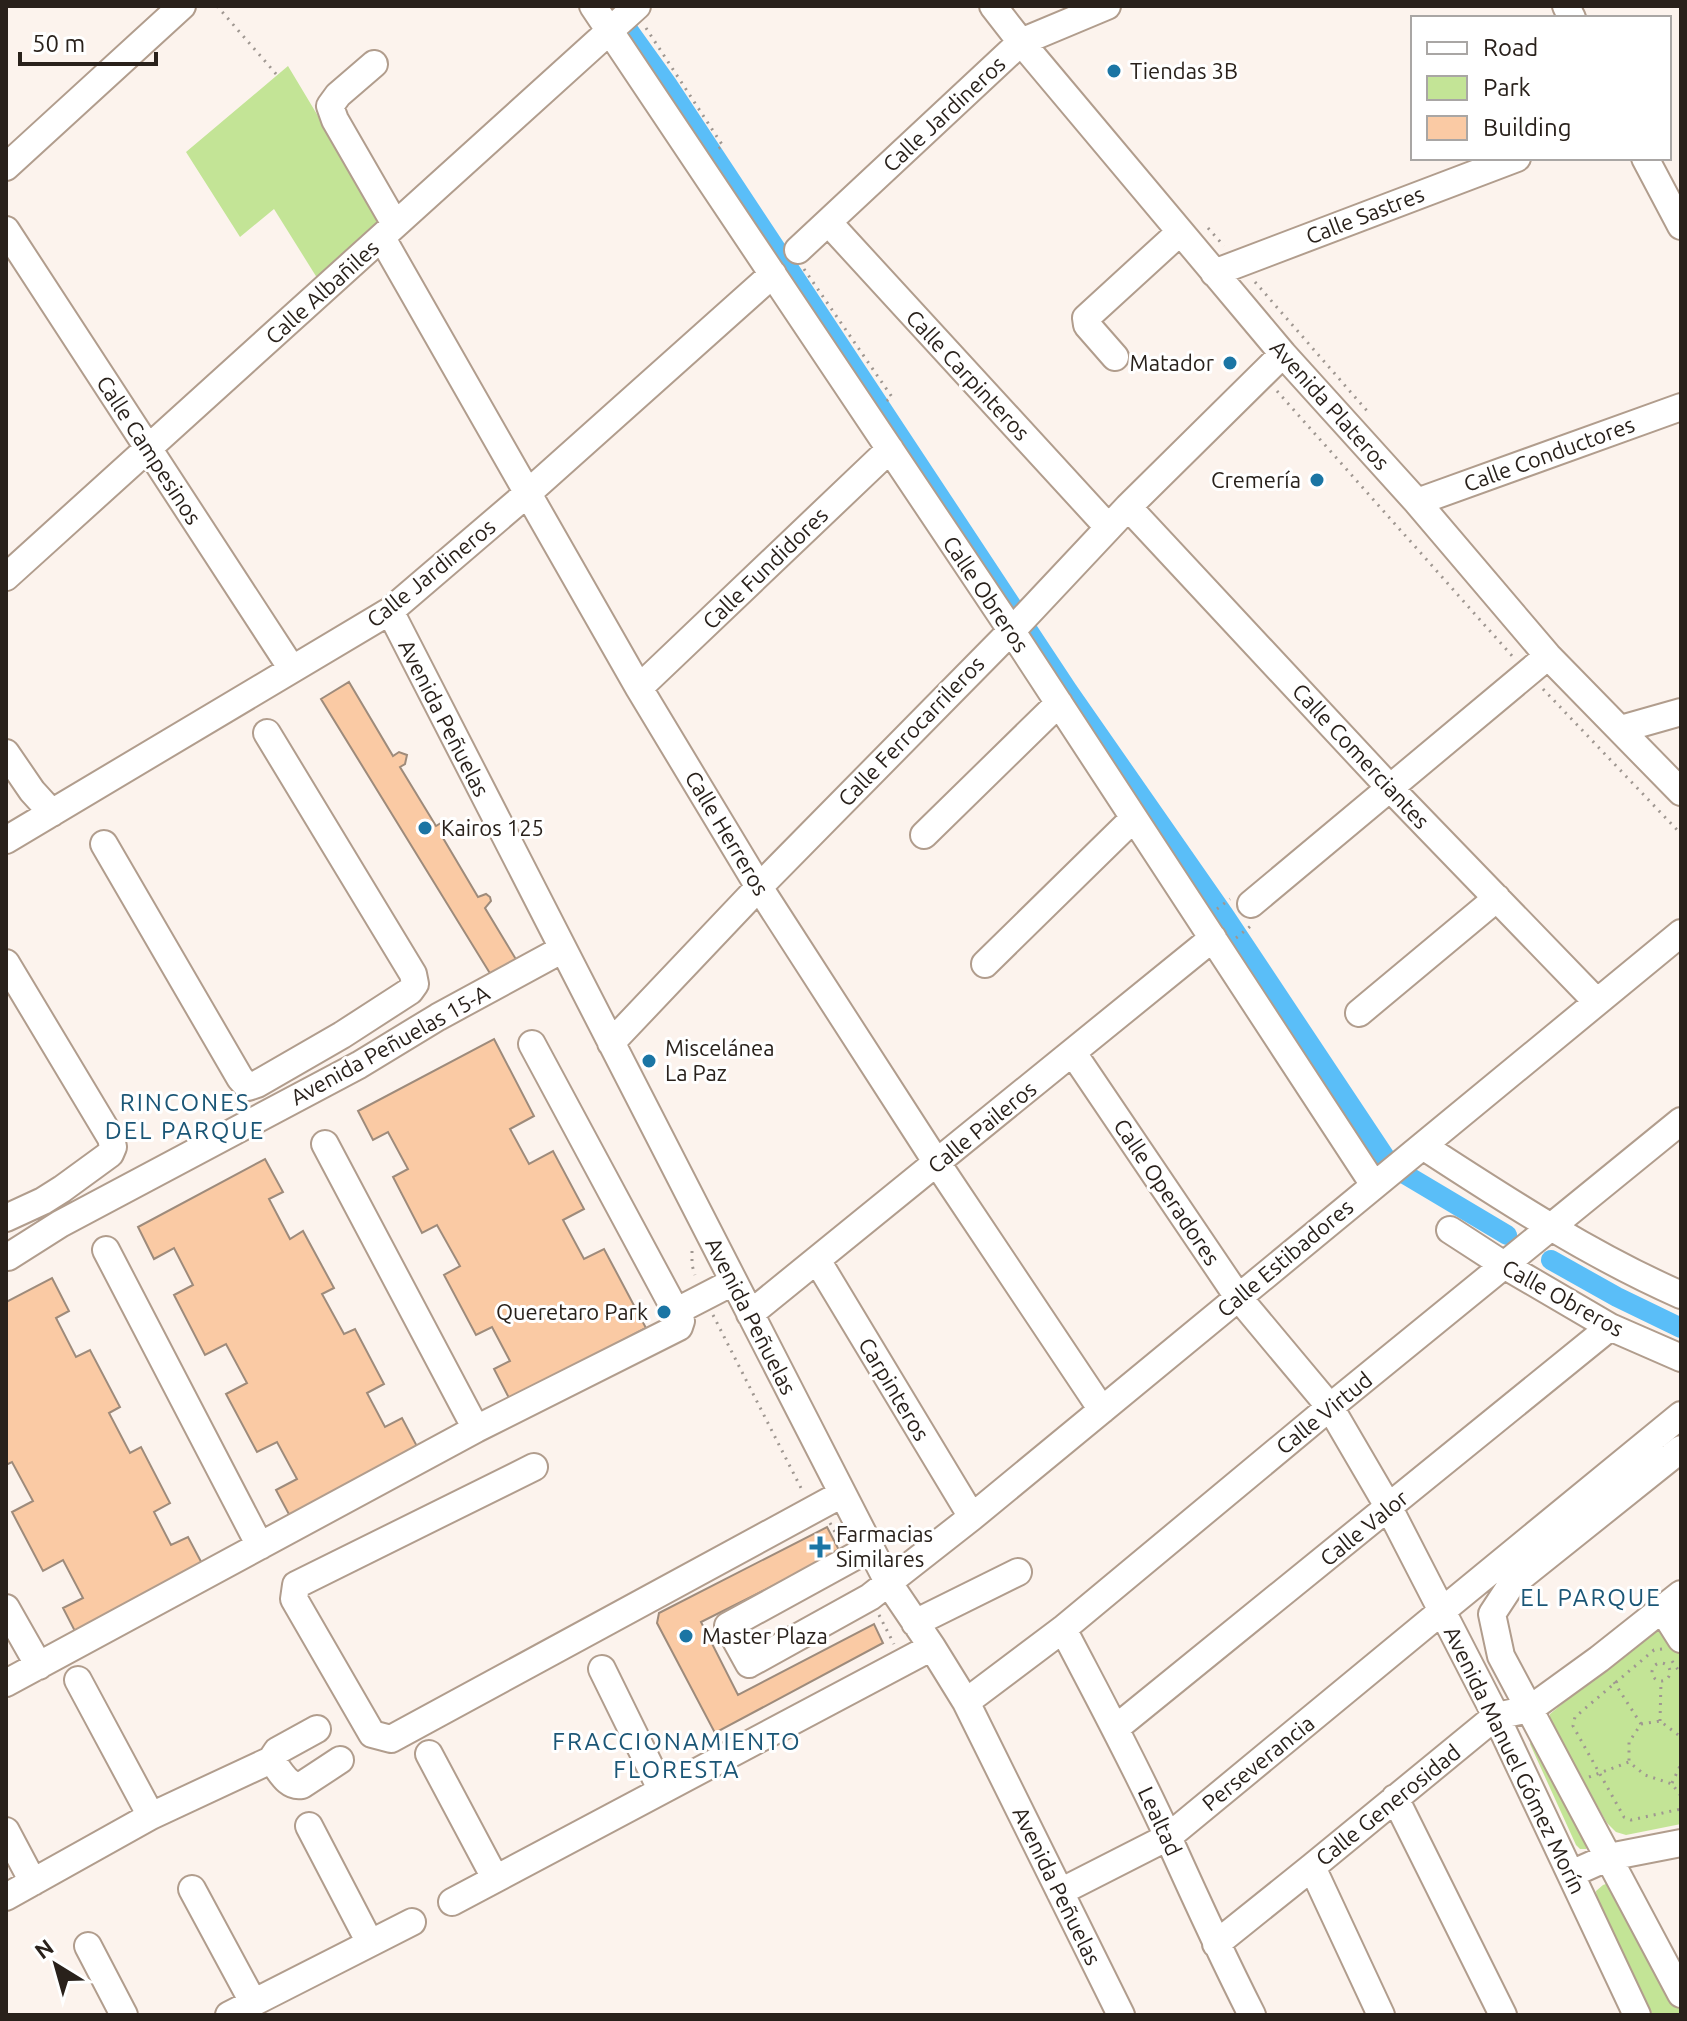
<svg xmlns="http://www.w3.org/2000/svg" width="1687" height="2021" font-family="Ubuntu,sans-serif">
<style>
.green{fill:#c3e496}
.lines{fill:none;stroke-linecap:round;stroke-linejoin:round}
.canal{stroke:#5abef8;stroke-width:20}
.building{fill:#facaa4;stroke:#9e8b7b;stroke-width:2}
.minor-casing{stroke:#b19d8d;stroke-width:30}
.path{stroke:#9f9791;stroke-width:3;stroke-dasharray:2 6;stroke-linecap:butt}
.minor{stroke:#fff;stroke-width:26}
.poi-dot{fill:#1b75a4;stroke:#fff;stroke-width:3}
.labels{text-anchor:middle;stroke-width:6;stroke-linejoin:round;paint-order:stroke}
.poi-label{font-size:22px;fill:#29211b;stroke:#fff;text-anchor:start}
.street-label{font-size:22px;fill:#29211b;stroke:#fff}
.neighbourhood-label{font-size:24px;letter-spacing:2px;fill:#1b5676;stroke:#fff}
</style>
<rect width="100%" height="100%" fill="#fcf3ed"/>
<path class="green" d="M288 66 387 231 324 289 274 209 240 237 186 152Z
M1662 1626 1681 1648V1824L1626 1835 1616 1832 1607 1823 1550 1722V1714L1653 1629Z
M1532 1739 1590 1845 1586 1849H1580L1576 1845 1530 1744Z
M1609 1883 1616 1888 1681 2012V2015H1653L1597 1900 1596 1891 1603 1885Z"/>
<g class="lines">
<path class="canal" d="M611 6 667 84 1068 691 1224 915 1391 1166 1507 1235
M1551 1260 1617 1297 1681 1328"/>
</g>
<path class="building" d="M349 682 393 756 399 752 407 755 405 764 400 767 436 826 441 823H445L448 826 450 830 448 834 443 838 478 897 486 894 490 897 491 901 485 908 517 961 491 975 321 699Z
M494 1039 534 1116 510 1129 529 1164 553 1151 584 1209 563 1220 584 1259 604 1249 646 1328 510 1400 494 1369 510 1361 492 1327 476 1335 444 1275 460 1266 437 1225 422 1233 393 1177 408 1169 388 1132 373 1140 358 1111Z
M265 1159 283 1192 269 1199 290 1239 303 1231 334 1288 322 1294 344 1334 355 1329 384 1384 367 1393 385 1427 402 1418 420 1452 292 1520 276 1490 297 1479 277 1442 257 1452 226 1394 247 1383 226 1344 205 1355 174 1295 193 1285 174 1248 154 1259 138 1227Z
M52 1278 69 1311 56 1318 76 1357 90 1350 120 1407 109 1413 130 1453 141 1447 170 1503 154 1512 171 1545 188 1537 206 1571 79 1639 63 1608 83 1598 63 1560 43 1571 12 1512 33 1501 12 1462 6 1465V1302Z
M827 1527 840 1552 701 1622 738 1695 874 1624 883 1643 715 1733 657 1623 659 1613Z"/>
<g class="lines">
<defs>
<path id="minor" d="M593 6 1011 630 1374 1185
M993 6 1021 42 1283 354 1417 502 1548 656 1681 792
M1566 6 1572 18
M374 64 338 95 330 106 335 120 395 224
M1645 158 1681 226
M6 167 182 6
M828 222 1108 527
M6 230 292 669
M382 238 639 688 759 887 937 1163 1102 1410
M798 250 1021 42 1107 6
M1214 273 1517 158
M1115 357 1087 325 1086 318 1180 232
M1417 502 1681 407
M1128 507 1390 788 1597 1002
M6 577 637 6
M390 611 888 1582 932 1647 966 1702 1121 2015
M639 688 890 449
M1621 729 1681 712
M6 753 32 791 52 813
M924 835 1059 703
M6 840 390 611 529 492 773 274
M104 844 240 1078 248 1087 257 1084 342 1035 410 991 415 984 413 974 267 733
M1251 904 1548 656
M6 963 111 1138 113 1147 110 1154 62 1189 43 1201 6 1218
M985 964 1134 818
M1359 1013 1497 898
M611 1043 759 887 1019 623 1128 507 1283 354
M325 1144 476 1429
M1423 1146C1506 1200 1590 1255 1681 1295
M1450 1230 1504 1265 1610 1327 1681 1358
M106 1250 260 1546
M8 1257 60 1224 359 1065 438 1017 563 949
M817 1260 972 1517
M675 1312 733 1282
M750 1314 1213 938
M1681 1449 1511 1585 1492 1614 1501 1656 1681 1994
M534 1467 296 1585 294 1599 372 1734 391 1739 842 1494
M870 1548 728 1626 749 1664 870 1597 972 1517 1681 933
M6 1608 39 1666
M1662 1609 1681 1639
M915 1623 1018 1572
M1063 1629C1099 1698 1136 1766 1168 1837 1195 1897 1222 1956 1252 2015
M602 1669 661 1789
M78 1680 151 1816
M6 1683 476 1429 679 1327 681 1321 532 1044
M966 1702 1063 1629 1330 1407 1681 1121
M1116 1728 1610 1327
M429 1754 495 1878
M271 1760C280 1770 287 1788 302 1785L340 1760
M1395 1798 1503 2015
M309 1826 370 1943
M6 1831 33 1882
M1312 1867 1381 2015
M1571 1874 1609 1857 1681 1843
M192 1889 253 2002
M1060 1892 1168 1837 1442 1611 1389 1508 1330 1407 1238 1297 1073 1053
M6 1897 151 1816 271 1760 277 1751 317 1729
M452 1902 932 1647
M1216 1944 1312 1867 1496 1716 1530 1709 1599 1659 1681 1594
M88 1946 124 2015
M229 2015 412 1922
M1637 2015 1496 1716 1442 1611 1681 1415"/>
</defs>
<use href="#minor" class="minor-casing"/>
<path class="path" d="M217 6 277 75
M646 28 723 146 716 150
M1208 228 1224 246
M804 269 892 397 885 402
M1255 282 1368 412
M1277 391 1513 657
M1543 689 1681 834
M1217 909 1230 899
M1236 938 1252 925
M692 1251V1265L695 1275
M713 1315 802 1490
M830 1523 840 1541
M879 1615 894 1644
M1662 1649 1654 1650 1575 1717 1573 1726 1624 1817 1631 1820 1681 1809
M1672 1661 1681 1674
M1652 1672a9 9 0 1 1 18 0a9 9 0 1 1-18 0Z
M1614 1682 1641 1724 1629 1742V1762
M1660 1721 1661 1682
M1641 1724 1660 1721 1681 1737
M1589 1777 1629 1762 1645 1775 1672 1784 1681 1796
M1672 1783 1681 1764"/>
<use href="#minor" class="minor"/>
</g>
<g class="poi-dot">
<circle cx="1114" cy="71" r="8"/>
<circle cx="1230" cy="363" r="8"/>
<circle cx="1317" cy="480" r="8"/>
<circle cx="425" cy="828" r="8"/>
<circle cx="649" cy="1061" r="8"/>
<circle cx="664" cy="1312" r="8"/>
<path d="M816 1535h8v8h8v8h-8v8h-8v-8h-8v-8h8z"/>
<circle cx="686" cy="1636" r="8"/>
</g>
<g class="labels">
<g class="poi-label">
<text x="1130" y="79">Tiendas 3B</text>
<text x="1214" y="371" text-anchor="end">Matador</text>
<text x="1301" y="488" text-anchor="end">Cremería</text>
<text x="441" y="836">Kairos 125</text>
<text x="665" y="1056">Miscelánea<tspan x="665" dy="25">La Paz</tspan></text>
<text x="648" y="1320" text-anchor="end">Queretaro Park</text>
<text x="836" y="1542">Farmacias<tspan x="836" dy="25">Similares</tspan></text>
<text x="702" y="1644">Master Plaza</text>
</g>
<g class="street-label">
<text transform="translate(944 114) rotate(-43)" y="8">Calle Jardineros</text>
<text transform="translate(1365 215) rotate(-21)" y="8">Calle Sastres</text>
<text transform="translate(322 292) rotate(-42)" y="8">Calle Albañiles</text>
<text transform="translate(968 375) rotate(47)" y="8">Calle Carpinteros</text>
<text transform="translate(1330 405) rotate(48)" y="8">Avenida Plateros</text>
<text transform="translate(149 450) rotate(57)" y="8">Calle Campesinos</text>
<text transform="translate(1549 454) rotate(-20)" y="8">Calle Conductores</text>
<text transform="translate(765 568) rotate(-44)" y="8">Calle Fundidores</text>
<text transform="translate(431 573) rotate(-39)" y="8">Calle Jardineros</text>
<text transform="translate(986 594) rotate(56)" y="8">Calle Obreros</text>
<text transform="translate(444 718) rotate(63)" y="8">Avenida Peñuelas</text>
<text transform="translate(911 731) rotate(-46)" y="8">Calle Ferrocarrileros</text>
<text transform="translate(1361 756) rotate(47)" y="8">Calle Comerciantes</text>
<text transform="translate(727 833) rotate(59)" y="8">Calle Herreros</text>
<text transform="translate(390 1045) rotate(-29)" y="8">Avenida Peñuelas 15-A</text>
<text transform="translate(982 1127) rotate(-39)" y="8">Calle Paileros</text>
<text transform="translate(1167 1192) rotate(56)" y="8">Calle Operadores</text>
<text transform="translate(1285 1258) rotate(-40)" y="8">Calle Estibadores</text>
<text transform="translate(1563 1298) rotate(29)" y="8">Calle Obreros</text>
<text transform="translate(751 1316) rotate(63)" y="8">Avenida Peñuelas</text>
<text transform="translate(894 1389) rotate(59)" y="8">Carpinteros</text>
<text transform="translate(1324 1413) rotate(-39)" y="8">Calle Virtud</text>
<text transform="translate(1364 1528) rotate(-39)" y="8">Calle Valor</text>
<text transform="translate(1515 1760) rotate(64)" y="8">Avenida Manuel Gómez Morín</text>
<text transform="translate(1258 1763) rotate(-39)" y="8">Perseverancia</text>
<text transform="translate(1388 1805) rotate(-39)" y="8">Calle Generosidad</text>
<text transform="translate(1160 1821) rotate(65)" y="8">Lealtad</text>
<text transform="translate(1057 1886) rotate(64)" y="8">Avenida Peñuelas</text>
</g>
<g class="neighbourhood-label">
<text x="185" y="1111">RINCONES<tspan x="185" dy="28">DEL PARQUE</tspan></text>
<text x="1591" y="1606">EL PARQUE</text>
<text x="677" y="1750">FRACCIONAMIENTO<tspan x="677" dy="28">FLORESTA</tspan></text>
</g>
</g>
<rect width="1687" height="2021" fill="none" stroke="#29211b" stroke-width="16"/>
<rect x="1411" y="16" width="260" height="144" fill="#ffffff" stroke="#a9a6a4" stroke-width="2"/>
<rect x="1427" y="42" width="40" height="12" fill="#ffffff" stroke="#a9a6a4" stroke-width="2"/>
<text x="1483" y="56" font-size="24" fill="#29211b">Road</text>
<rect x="1427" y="76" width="40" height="24" fill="#c3e496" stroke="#a9a6a4" stroke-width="2"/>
<text x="1483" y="96" font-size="24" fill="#29211b">Park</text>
<rect x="1427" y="116" width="40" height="24" fill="#facaa4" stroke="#a9a6a4" stroke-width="2"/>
<text x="1483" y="136" font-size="24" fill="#29211b">Building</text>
<g transform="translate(56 1965) rotate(323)" stroke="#ffffff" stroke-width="6" paint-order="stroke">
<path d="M0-6L14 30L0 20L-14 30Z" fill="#29211b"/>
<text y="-12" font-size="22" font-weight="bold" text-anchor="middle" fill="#29211b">N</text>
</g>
<path d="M20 52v12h136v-12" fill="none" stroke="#29211b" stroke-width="4"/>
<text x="32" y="52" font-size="24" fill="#29211b" stroke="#ffffff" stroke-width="6" paint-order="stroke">50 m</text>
</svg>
